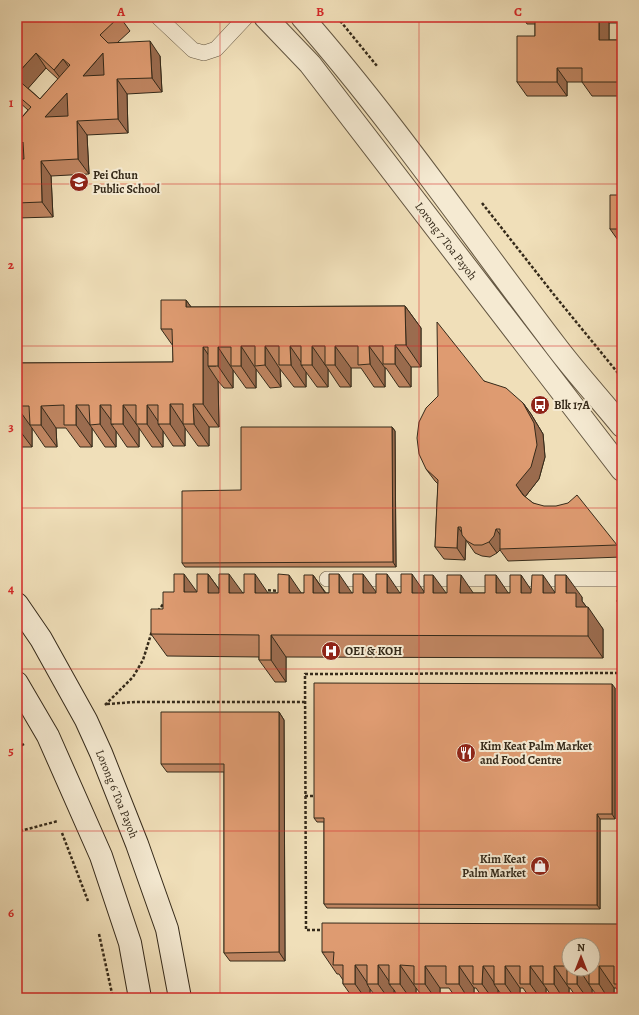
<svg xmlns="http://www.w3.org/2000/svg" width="639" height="1015" font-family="Alegreya,serif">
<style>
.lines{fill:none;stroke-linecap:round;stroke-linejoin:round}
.service-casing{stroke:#645742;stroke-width:16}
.minor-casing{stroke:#645742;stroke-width:24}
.secondary-casing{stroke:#352a1a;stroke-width:24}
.path{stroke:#352a1a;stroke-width:2.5;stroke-dasharray:3 2;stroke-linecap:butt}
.service{stroke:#f5ead2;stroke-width:15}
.minor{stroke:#f5ead2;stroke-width:22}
.secondary{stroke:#f5ead2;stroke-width:22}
.wall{fill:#bf8561;stroke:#352a1a;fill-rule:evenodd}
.shaded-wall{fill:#9b6c4f;stroke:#352a1a}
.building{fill:#de9b71;stroke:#352a1a;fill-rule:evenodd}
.grid{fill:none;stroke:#d62828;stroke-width:1;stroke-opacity:0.55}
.labels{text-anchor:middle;stroke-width:4;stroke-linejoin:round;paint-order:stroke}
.poi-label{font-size:12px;font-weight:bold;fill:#352a1a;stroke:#f5ead2;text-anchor:start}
.street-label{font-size:12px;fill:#352a1a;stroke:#f5ead2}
.neatline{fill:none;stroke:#d62828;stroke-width:1.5}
.grid-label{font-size:13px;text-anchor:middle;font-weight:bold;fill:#d62828}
</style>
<rect width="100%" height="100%" fill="#f0dfb9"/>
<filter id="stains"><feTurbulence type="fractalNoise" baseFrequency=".005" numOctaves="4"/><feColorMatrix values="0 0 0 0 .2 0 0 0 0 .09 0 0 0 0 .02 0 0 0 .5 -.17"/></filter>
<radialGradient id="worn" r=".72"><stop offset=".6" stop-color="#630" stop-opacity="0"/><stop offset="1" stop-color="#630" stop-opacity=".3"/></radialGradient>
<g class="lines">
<defs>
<path id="service" d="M158 17 193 50 204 53 216 49 246 17
M327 579H622"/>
<path id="minor" d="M265 17 310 64 622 470
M302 17C393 121 471 235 555 345 576 373 600 399 622 426"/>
<path id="secondary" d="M17 604 41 639 86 720 101 753 137 844 167 929 180 998
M17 683 48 736 101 856 130 943 140 998"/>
</defs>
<use href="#service" class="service-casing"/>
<use href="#minor" class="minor-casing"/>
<use href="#secondary" class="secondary-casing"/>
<path class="path" d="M337 17 377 66
M482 203 555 296 622 378
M263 590 280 591
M617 600 622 605
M158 611 164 603
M107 704 135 702H305
M105 705 133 677 143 660 152 631
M17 748 24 744
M305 796H317
M612 796H622
M20 831 58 821
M62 833 88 901
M325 930H306L305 674 622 673
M99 934 113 998"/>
<use href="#service" class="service"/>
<use href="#minor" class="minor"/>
<use href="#secondary" class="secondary"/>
</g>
<path class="wall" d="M17 17H120L130 31 117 43 160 56 162 92 127 94 128 133 87 135 89 174 51 176 53 217 17 218V123L28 110 18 101 17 102ZM46 68 58 79 40 99 28 88Z
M523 17H622V23H609V40H622V96H592L582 82H567V96H527L517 82 535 36V24H527Z
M622 176V243H620L610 229 621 195Z
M186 300 191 307 405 306 421 328V367H411V387H399L386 368H385V387H374L361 368H351V387H340L328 369V387H317L306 372V387H294L280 369 281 387 270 388 256 369V388H246L233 370V388H224L218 381 219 427H209V446H198L185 428V446H173L163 431V447H152L139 428V447H127L116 431V447H105L92 428V447H80L66 428H56L57 447H45L32 428V447H20L17 443V363L173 362V346L161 329Z
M484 381 523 403 531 414 543 434 545 457 539 479 525 497 533 503 617 545 622 552V557L508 561 500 550 497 553 490 557 482 556 475 553 466 540 465 560 444 559 435 547 438 484 435 481 426 469Z
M392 427 395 431 396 567H185L182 563 241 490Z
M208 574 219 589 242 593H304L313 575 326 593H399L424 591 446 593H510L521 575 531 591 555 592 582 597V601L603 629V658L286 657V682H275L259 660V657L167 656 151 634 163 609 174 592H197Z
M615 688V819H600V909L327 908 324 904V822H317L314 818Z
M279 712 284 720 285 961H230L224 953V772H167L161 764Z
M622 924V996L616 988H614V998H599L592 989V998H577L570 988H569V998H553L546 988V998H530L523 988H520V998H504L498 990V998H483L476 988H474V998H456L449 988H440V998H424L416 988V998H399L394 990V998H377L370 989V998H353L343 984V980L339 974H337L322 952ZM593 945V969H569Z"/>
<path class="shaded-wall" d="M599 17H605L609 23V54L599 40Z
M150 41 160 56 162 92 152 78Z
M36 53 46 68 25 92 17 81V74Z
M103 53 113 68 93 90 83 76Z
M63 59 74 74 65 84 54 70Z
M557 68 567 82V96L557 82Z
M117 79 127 94 128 133 118 119Z
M67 93 77 108 56 131 45 117Z
M77 121 87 135 89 174 78 159Z
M23 142 33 156 17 174V148Z
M41 161 51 176 53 217 42 202Z
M186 300 202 322 186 307Z
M405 306 421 328V367L406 345Z
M395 345 411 367V387L395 364Z
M241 346 256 369V388L241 366Z
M265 346 280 369 281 387 265 365Z
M290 346 303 365H301L306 372V387L291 365Z
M312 346 328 369V387L312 365Z
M335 346 351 368V387L335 365Z
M369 346 385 368V387L370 364Z
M203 347 216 366H208L218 381 219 427 203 404Z
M218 347 233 370V388L218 366Z
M523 403 531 414 543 434 545 457 539 479 525 497 516 485Z
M170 404 183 424 185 428V446L170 424Z
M193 404 209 427V446L194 424Z
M76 405 92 428V447L76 425Z
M100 405 114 424H111L116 431V447L100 424Z
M123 405 139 428V447L123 424Z
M147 405 160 424H158L163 431V447L147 424Z
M41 406 56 428 57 447 41 425Z
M17 407 32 428V447L17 427Z
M392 427 395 431 396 567 393 562Z
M458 527 466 539 465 560 457 548Z
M496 529 504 540 500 549V550L497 553 489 542Z
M184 574 200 596 184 592Z
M208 574 224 596 208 593Z
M229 574 245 596 229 593Z
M255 574 270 596 255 593Z
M339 574 354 596 339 593Z
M363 574 379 596 363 593Z
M387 574 402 596 387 593Z
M412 574 427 596 412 593Z
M289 575 304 597 289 593Z
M313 575 328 597 313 593Z
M433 575 449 597 433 593Z
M461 575 476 597 460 593Z
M496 575 511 597 496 593Z
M521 575 536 597 521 593Z
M543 575 558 597 543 593Z
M566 575 582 597V601L588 609V607L603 629V658L588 636 566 593Z
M271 635 286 657V682L271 660Z
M612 684 615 688V819L612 814Z
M279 712 284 720 285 961 279 952Z
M597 814 600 819V909L597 905Z
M355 965 368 984H367L370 989V998H365L355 984Z
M378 965 391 984H389L394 990V998H388L378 984Z
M400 965 416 988V998H410L400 984Z
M425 966 440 988V998H435L425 984Z
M459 966 474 988V998H468L459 984Z
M483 966 495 984H494L498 990V998H492L482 984Z
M505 966 520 988V998H515L505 984Z
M530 966 546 988V998H540L530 984Z
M554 966 569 988V998H563L554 984Z
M599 966 614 988V998H608L599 984Z
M577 969H579L592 989V998H587L577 984Z"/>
<path class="building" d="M17 17H119L100 35 108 43 150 41 152 78 117 79 118 119 77 121 78 159 41 161 42 202 17 203V159H24L23 142 17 148V123L31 107 17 95V79L40 99 70 65 63 59 54 70 36 53 17 74ZM103 53 104 75 83 76ZM67 93 68 116 45 117Z
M535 17H599V40H622V82H582V68H557V82H517V36H535Z
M621 176H622V229H610V195H621Z
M161 300H186V307L405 306 406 345H395V364H383V346H369L370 364 358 365V346H335V365H325V346H312V365H301V346H290L291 365H279V346H265V365L255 366V346H241V366H231V347H218V366H208V347H203V404H193L194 424H183V404H170V424H158V405H147V424H136V405H123V424H111V405H100V424L90 425 89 405H76V425H64V405L41 406V425H30L29 406H17V363L173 362 172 329H161Z
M437 322 484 381 506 388 523 403 534 423 537 445 531 467 516 485 523 495 533 503 544 506H556L568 503 577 495 617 545 500 549V529H496L494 536 489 542 482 545H474L467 541 462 535 461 527H458L457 548 435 547 438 480 426 469 419 454 417 438 419 422 426 408 438 396Z
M241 427H392L393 562 182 563V491L241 490Z
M174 574H184V592H197V574H208V593H219V574H229V593H244V574H255V593H278V574L289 575V593H304V575H313V593H329V574H339V593H353V574H363V593H376V574H387V593H401V574H412V593H424V575H433V593H447V575H461L460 593H485V575H496V593H510V575H521V593H531L532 575H543V593H555V575H566V593H576V607H588V636L271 635V660H259V635L151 634V609H163V592H174Z
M314 683 612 684V814H597V905L324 904V818H314Z
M161 712H279V952L224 953V764H161Z
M322 923 622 924V984H614V966H599V984H589V969H593V945H569V969H577V984H567V966H554V984H543V966H530V984H520V966H505V984H494V966H483L482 984H473V966H459V984H446V966H425V984H414V966L400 965V984H389V965H378V984H367V965H355V984H343V965H333L334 952H322Z"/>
<path class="grid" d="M220 17V998M419 17V998M17 184H622M17 346H622M17 508H622M17 669H622M17 831H622"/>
<defs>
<symbol id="school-disc" viewBox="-11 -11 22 22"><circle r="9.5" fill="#8f2418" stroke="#f5ead2"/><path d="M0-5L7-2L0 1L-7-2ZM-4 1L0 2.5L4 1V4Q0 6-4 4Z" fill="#fff"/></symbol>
<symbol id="bus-disc" viewBox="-11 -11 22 22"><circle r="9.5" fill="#8f2418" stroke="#f5ead2"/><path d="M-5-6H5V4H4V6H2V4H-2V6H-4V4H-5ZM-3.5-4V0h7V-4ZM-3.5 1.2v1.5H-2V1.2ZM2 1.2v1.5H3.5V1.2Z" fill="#fff"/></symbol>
<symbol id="hospital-disc" viewBox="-11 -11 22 22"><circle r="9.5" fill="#8f2418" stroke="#f5ead2"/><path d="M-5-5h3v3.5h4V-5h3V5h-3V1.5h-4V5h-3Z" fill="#fff"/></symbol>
<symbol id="restaurant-disc" viewBox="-11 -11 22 22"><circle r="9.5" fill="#8f2418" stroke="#f5ead2"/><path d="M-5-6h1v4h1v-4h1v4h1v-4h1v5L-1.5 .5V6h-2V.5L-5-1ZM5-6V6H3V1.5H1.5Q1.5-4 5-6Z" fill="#fff"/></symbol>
<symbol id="shop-disc" viewBox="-11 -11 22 22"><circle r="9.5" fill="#8f2418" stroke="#f5ead2"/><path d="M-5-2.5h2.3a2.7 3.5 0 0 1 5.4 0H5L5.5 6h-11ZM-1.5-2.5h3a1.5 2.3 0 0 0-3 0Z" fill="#fff"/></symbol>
</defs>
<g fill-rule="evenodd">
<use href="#school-disc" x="68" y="171" width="22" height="22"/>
<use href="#bus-disc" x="529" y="394" width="22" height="22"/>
<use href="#hospital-disc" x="320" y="640" width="22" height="22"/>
<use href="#restaurant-disc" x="455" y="742" width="22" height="22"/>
<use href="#shop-disc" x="529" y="855" width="22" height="22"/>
</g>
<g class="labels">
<g class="poi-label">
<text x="93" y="179">Pei Chun<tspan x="93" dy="14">Public School</tspan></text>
<text x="554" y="409">Blk 17A</text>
<text x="345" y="655">OEI &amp; KOH</text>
<text x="480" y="750">Kim Keat Palm Market<tspan x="480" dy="14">and Food Centre</tspan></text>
<text x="526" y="863" text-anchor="end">Kim Keat<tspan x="526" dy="14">Palm Market</tspan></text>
</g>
<g class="street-label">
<text transform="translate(446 241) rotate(53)" y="4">Lorong 7 Toa Payoh</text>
<text transform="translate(117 794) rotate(68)" y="4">Lorong 6 Toa Payoh</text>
</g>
</g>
<rect width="639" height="1015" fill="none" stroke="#f0dfb9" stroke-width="44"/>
<g transform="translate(581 957)"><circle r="19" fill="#f5ead2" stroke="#a89d88"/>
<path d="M0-3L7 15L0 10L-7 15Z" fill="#8f2418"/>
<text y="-6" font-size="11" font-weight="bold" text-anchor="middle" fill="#352a1a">N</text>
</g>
<rect x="22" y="22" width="595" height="971" class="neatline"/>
<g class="grid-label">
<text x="121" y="16">A</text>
<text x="320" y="16">B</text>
<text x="518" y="16">C</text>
<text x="11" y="107">1</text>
<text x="11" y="269">2</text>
<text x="11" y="431">3</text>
<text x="11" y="593">4</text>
<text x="11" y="755">5</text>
<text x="11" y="917">6</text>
</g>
<rect width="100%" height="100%" filter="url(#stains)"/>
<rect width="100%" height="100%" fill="url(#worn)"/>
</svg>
